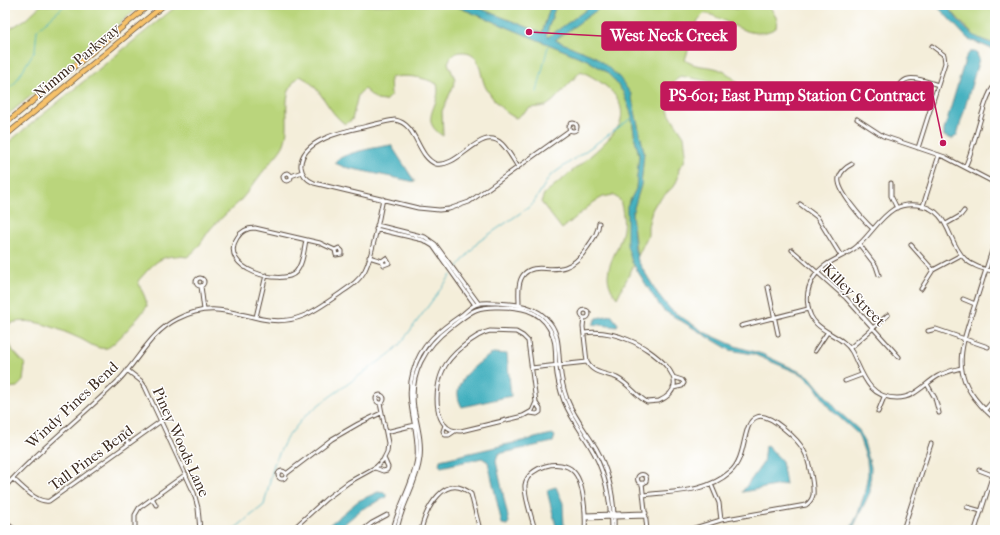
<svg xmlns="http://www.w3.org/2000/svg" width="1000" height="535" font-family="'IM FELL French Canon',serif">
<style>
.green{fill:#bad57b;stroke:#7a804c}
.water{fill:#41afbe;stroke:#3e6c6e}
.lines{fill:none;stroke-linecap:round;stroke-linejoin:round}
.stream{stroke:#41afbe;stroke-width:1}
.minor-casing{stroke:#57473a;stroke-width:5}
.highway-casing{stroke:#57473a;stroke-width:6}
.minor{stroke:#fff;stroke-width:3}
.highway{stroke:#f6c16b;stroke-width:4.5}
.labels{text-anchor:middle;stroke-width:3;stroke-linejoin:round;paint-order:stroke}
.street-label{font-size:15px;fill:#3b2a1e;stroke:#fff}
.leader{fill:none;stroke:#c2185b;stroke-width:1.5}
.callout-dot{fill:#c2185b;stroke:#fff;stroke-width:1.5}
.callout{fill:#c2185b;stroke:#c2185b;stroke-width:1.5}
.callout-label{font-size:16px;text-anchor:middle;font-weight:bold;fill:#fff}
</style>
<rect width="100%" height="100%" fill="#fff"/>
<filter id="ink" filterUnits="userSpaceOnUse"><feTurbulence type="fractalNoise" baseFrequency=".025" numOctaves="2"/><feDisplacementMap in="SourceGraphic" scale="8" xChannelSelector="R" yChannelSelector="G"/><feConvolveMatrix kernelMatrix="1 2 1 2 8 2 1 2 1" color-interpolation-filters="sRGB"/></filter>
<filter id="wash" filterUnits="userSpaceOnUse"><feTurbulence type="fractalNoise" baseFrequency=".012" numOctaves="4" result="noise"/><feDisplacementMap in="SourceGraphic" scale="16" xChannelSelector="R" yChannelSelector="G"/><feGaussianBlur stdDeviation="0.9" result="paint"/><feColorMatrix in="noise" values="0 0 0 0 0 0 0 0 0 0 0 0 0 0 0 0 0 1.4 0 .05"/><feComposite in="paint" operator="in"/></filter>
<g filter="url(#wash)">
<rect width="100%" height="100%" fill="#f4eeda"/>
<path class="green" d="M41 5H142L5 117V32L26 19Z
M178 5H453L587 60 605 71 614 80 623 92 631 113 635 139 639 155 636 189 627 206 632 262 634 265 617 298C597 274 616 258 622 234 625 223 623 211 620 200L613 195 603 197 594 202 562 229 541 202 544 194C560 180 618 138 621 120 626 95 599 80 581 71L553 101 546 106 530 108 516 118C504 113 493 100 486 88 479 75 482 50 461 52 453 53 450 57 448 63L455 79 453 87 442 111 443 136C416 119 443 105 437 84 424 77 405 74 390 78L391 95 385 101 377 100 364 89 358 95 352 120 345 124C327 112 321 85 300 76 277 93 293 121 284 144 281 151 274 158 269 164 259 176 250 190 239 202 231 210 222 217 214 225 203 236 202 247 187 257 161 253 155 262 138 281 141 291 146 296 147 306 143 313 114 346 107 348 97 350 89 343 81 339 60 330 27 313 5 326V145Z
M471 5H551L542 33Z
M556 5H593L548 37 546 35Z
M604 5H725C740 12 739 9 753 5 757 4 764 5 769 5L777 19 776 28C750 43 729 19 705 13L698 20 685 60C696 68 706 65 718 69 730 73 736 81 744 90 737 90 733 88 726 86 712 82 695 78 680 76L674 82 667 107 670 115 684 136 686 153 684 162 679 168 678 178 675 185 656 203 652 210 648 226V235L637 258 632 214 641 185 644 152 631 94 596 57 555 40Z
M946 5H995V44L975 37Z
M5 335 13 351 25 364 23 381 17 387 5 388Z"/>
<path class="water" d="M453 5H471L542 33 551 5H556L546 35 548 37 593 5H604L555 40 596 57 619 77 631 94 644 152 641 185 632 214 635 250 638 261 658 294 671 310 704 332 735 346 762 354 809 376 839 412 859 430 864 442 871 467 870 492 852 530H850L858 514 864 495 868 474 867 460 858 434 830 409 814 385 803 375 753 354 730 350 663 310 653 296 632 262 627 245V206L636 189 639 155 635 139 631 113 623 92 614 80 605 71 587 60Z
M936 5H946C963 25 968 37 995 44V50L968 39Z
M970 52H976L979 59 957 135 952 139 944 136V130L966 57Z
M391 145 415 182 344 167 335 163C339 153 379 147 391 145Z
M611 315 618 324 617 327 593 324 597 318Z
M493 353 507 354 511 396 462 407C447 383 477 364 493 353Z
M552 434 555 436 553 442 498 454 496 461 509 522 507 525 502 524 488 462 482 458 441 467 439 465 440 460Z
M767 445 782 461 786 484 742 492 763 463 765 446Z
M556 487 563 503 564 528 562 530H557L547 491 549 489Z
M378 492 385 493 387 497 362 509 337 530H323L358 501Z"/>
<g class="lines">
<path class="stream" d="M5 91 15 83 35 50 37 30 65 5
M537 92 548 46
M456 269 478 242 532 205 550 176 632 118
M233 530 264 505 274 464 286 439 304 417 321 403 391 353 401 343 451 275"/>
</g>
</g>
<g filter="url(#ink)">
<g class="lines">
<defs>
<path id="minor" d="M897 99C898 69 920 79 938 85
M857 119 883 136 945 157 995 183
M569 127a4 4 0 1 1 8 0a4 4 0 1 1-8 0Z
M918 148 945 63 944 55 932 46
M852 164C846 167 841 171 839 178 836 190 864 221 873 229
M518 167C513 159 508 150 502 144 481 124 460 168 436 164 416 156 418 124 395 120 386 121 377 124 368 126 349 130 299 139 301 167 302 175 307 180 314 183L418 208 439 210 449 209 469 202 570 130
M965 167C975 148 983 97 995 85
M283 177a4 4 0 1 1 8 0a4 4 0 1 1-8 0Z
M291 176 302 172
M891 183V196L897 208
M800 204 817 217 841 256
M923 206 939 155
M946 224 960 216 964 211
M377 225 425 237 435 244 479 304
M376 229 423 240 433 246 475 305
M306 240C304 250 303 264 296 272 283 287 217 269 237 238 241 231 247 228 255 228L320 243 335 250 339 248 342 251V254L336 255 335 250
M995 242C988 262 982 283 975 304 958 356 949 379 995 419
M859 244 876 266 879 275
M911 245 933 270
M792 250 846 298 899 357
M369 257 382 261 386 258 389 263 384 265 382 261
M196 282a4 4 0 1 1 8 0a4 4 0 1 1-8 0Z
M201 286 204 310
M768 287 778 334
M921 289 933 270 961 255
M963 299 975 304
M519 304C519 295 517 282 524 274 539 258 563 285 587 248 593 239 598 233 599 223
M581 314a4 4 0 1 1 8 0a4 4 0 1 1-8 0Z
M256 317 266 275
M584 318 583 327 587 362
M741 326 808 309
M490 331 516 332 523 336 528 341 536 402 532 411 523 416 461 431C432 433 434 388 443 370 449 356 475 334 490 331Z
M928 331 936 329 988 347
M850 348 888 315
M815 351 827 333
M531 368 587 362C593 374 606 373 617 378 629 384 636 396 647 402L659 401C699 383 650 348 629 340 615 334 599 331 584 333
M961 368C954 370 945 372 938 376 924 384 915 398 897 398 868 398 863 374 852 352 842 333 811 333 808 306 806 295 808 286 814 277 823 262 842 258 855 248 870 236 878 219 894 209 901 205 909 204 917 205 951 209 946 241 965 259 973 267 985 269 995 272
M127 370 141 381 145 387 194 493 198 508 200 530
M845 381 861 375
M927 384 935 398 939 413
M673 388 682 386 684 383 682 380 673 377
M376 399a4 4 0 1 1 8 0a4 4 0 1 1-8 0Z
M985 410 995 398
M878 412 884 397
M530 413 537 414 540 412V409L536 403
M445 425 443 431 445 435H449L455 431
M386 432 415 425
M121 433 129 444
M375 468 383 471 387 470 388 467 384 458
M979 470 992 475
M278 475a4 4 0 1 1 8 0a4 4 0 1 1-8 0Z
M286 474 332 439 358 424 381 413
M637.5 479a4.5 4.5 0 1 1 9 0a4.5 4.5 0 1 1-9 0Z
M13 479C22 486 36 503 49 501L161 421
M642 483 647 530
M711 484 719 503 721 520
M5 487C40 448 82 417 119 380 139 359 151 332 177 319 209 302 230 312 262 319 296 326 315 311 342 292 351 286 360 280 365 270 374 252 378 220 383 199
M644 495C674 491 706 493 730 472 748 457 741 423 757 417 769 412 799 440 804 451 809 459 814 486 813 495 812 499 809 503 806 505L721 520 688 530
M152 498 156 505
M967 507 981 511
M585 515 646 513
M585 518 646 516
M5 522 15 530
M135 530V515L139 508 186 474
M292 530 326 499 349 482 376 467 383 460 387 452 388 443 380 403
M363 530 372 523 387 515
M393 530C398 505 414 484 417 458 420 429 404 402 413 372 420 344 441 329 463 314 468 310 472 305 478 304 483 302 490 303 496 303 517 304 537 305 550 323 560 336 558 351 560 366 561 377 563 388 567 399 574 417 586 432 596 448 610 473 615 502 614 530
M397 530C401 505 417 484 420 458 422 440 417 425 414 408 409 374 425 346 451 327 470 313 474 306 499 307 519 307 538 309 549 328 557 340 555 353 556 366 557 378 560 390 564 401 571 418 581 431 590 446 606 472 611 500 611 530
M421 530C426 509 445 471 471 494L480 530
M535 530C532 518 524 496 525 485 528 466 561 458 573 471 584 481 586 515 585 530
M903 530 931 444
M975 530 995 468"/>
<path id="highway" d="M5 124 149 5
M5 136 164 5"/>
</defs>
<use href="#minor" class="minor-casing"/>
<use href="#highway" class="highway-casing"/>
<use href="#minor" class="minor"/>
<use href="#highway" class="highway"/>
</g>
</g>
<g class="labels">
<g class="street-label">
<text transform="translate(77 61) rotate(-40)" y="5">Nimmo Parkway</text>
<text transform="translate(854 295) rotate(45)" y="5">Killey Street</text>
<text transform="translate(72 405) rotate(-43)" y="5">Windy Pines Bend</text>
<text transform="translate(181 442) rotate(66)" y="5">Piney Woods Lane</text>
<text transform="translate(91 458) rotate(-36)" y="5">Tall Pines Bend</text>
</g>
</g>
<path class="leader" d="M529 32L602 36M943 143L933 96"/>
<g class="callout-dot">
<circle cx="529" cy="32" r="4"/>
<circle cx="943" cy="143" r="4"/>
</g>
<g class="callout">
<rect x="602" y="22" width="134" height="28" rx="4"/>
<rect x="661" y="82" width="272" height="28" rx="4"/>
</g>
<g class="callout-label">
<text x="669" y="41">West Neck Creek</text>
<text x="797" y="101">PS-601; East Pump Station C Contract</text>
</g>
<rect width="1000" height="535" fill="none" stroke="#fff" stroke-width="20"/>
</svg>
